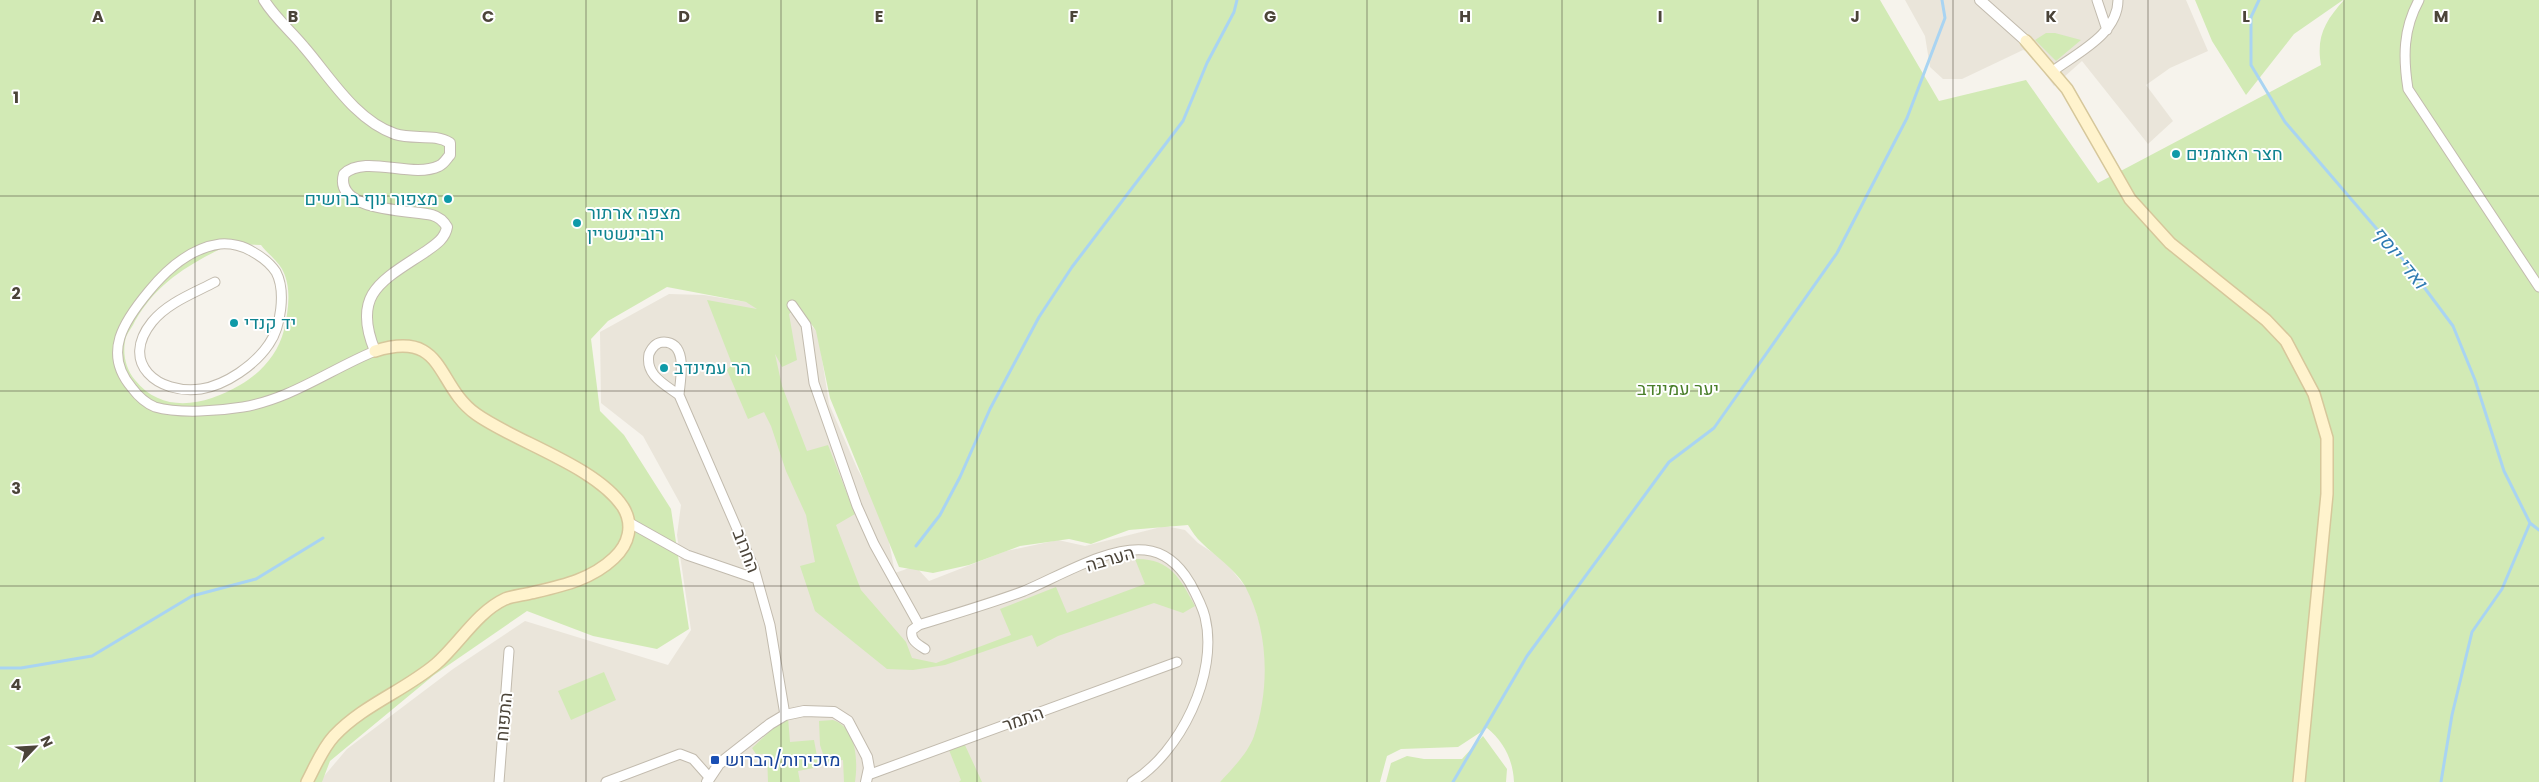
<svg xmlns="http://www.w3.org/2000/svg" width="2539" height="782" font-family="Poppins,Heebo,sans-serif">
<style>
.residential{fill:#eae5da}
.green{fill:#d2eab5;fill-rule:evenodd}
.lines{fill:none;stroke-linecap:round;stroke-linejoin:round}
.stream{stroke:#a9d4f2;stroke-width:3}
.minor-casing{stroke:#c2bbae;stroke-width:11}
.tertiary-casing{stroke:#c2bbae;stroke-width:12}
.secondary-casing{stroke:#d6c79b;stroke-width:14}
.minor{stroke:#fff;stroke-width:9}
.tertiary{stroke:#fff;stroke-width:10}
.secondary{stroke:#fff3cd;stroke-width:11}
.grid{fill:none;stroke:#4b4439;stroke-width:1;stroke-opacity:0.55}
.culture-dot{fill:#0f9aa8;stroke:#fff;stroke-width:2}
.transit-dot{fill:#1a4fb4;stroke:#fff;stroke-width:2}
.labels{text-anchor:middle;stroke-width:4;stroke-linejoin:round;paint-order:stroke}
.culture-label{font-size:18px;fill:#0d838f;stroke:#fff;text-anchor:start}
.park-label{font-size:18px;fill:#4a7f2a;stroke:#fff}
.street-label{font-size:18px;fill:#4b4439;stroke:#fff}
.transit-label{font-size:18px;fill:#164399;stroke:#fff;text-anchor:start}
.water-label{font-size:19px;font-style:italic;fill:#2e7ab2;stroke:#fff}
.grid-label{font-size:16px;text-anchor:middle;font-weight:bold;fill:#4b4439;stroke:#fff;stroke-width:4;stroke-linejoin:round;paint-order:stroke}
</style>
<rect width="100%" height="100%" fill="#f6f3ec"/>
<path class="residential" d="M1905 0H2186L2208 51 2170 68 2146 85 2173 121 2148 144 2082 61 2054 86 2030 53 2023 50 1962 79H1943L1930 67 1925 36Z
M669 294 704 295 758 304 803 317 818 333 829 404 857 468 885 521 895 573 915 566 929 581 1006 551 1058 540 1085 546 1165 526 1185 530 1198 543 1224 560 1251 594 1266 646V691L1260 730 1242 764 1220 782H319L347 749 453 669 525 621 668 665 691 630 677 535 681 505 643 436 601 403 600 332Z"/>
<path class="green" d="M0 0H1880L1939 101 2026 80 2098 183 2321 65C2316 37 2325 21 2344 0H2539V782H1514C1513 760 1504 742 1487 728L1458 747 1401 749 1387 756 1380 782H1220C1232 769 1248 753 1254 736 1270 688 1269 631 1245 586 1234 568 1216 557 1202 543 1196 538 1192 531 1188 525L1129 530 1091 544 1069 539 1020 546 969 565 933 573 899 567 830 398 816 331 808 319 796 309 789 314 797 360 782 367 775 354 782 386 807 451 828 445 855 514 836 525 861 590 906 642 912 658 936 663 1011 635 1000 609 1056 587 1067 613 1145 584 1135 559C1170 558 1180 578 1195 606L1183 613 1154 603 1058 636 1037 647 1032 635 945 665 913 670 887 669 815 611 800 566 815 562 806 515 786 471 771 426 764 412 748 419 727 370 732 364 707 300 757 309 746 302 667 287 608 321 591 339 600 411 624 435 671 509 689 629 657 649 593 636 527 611 434 675 330 761 322 782H0ZM230 244 261 245C267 253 279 262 283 271 292 289 288 312 284 330 278 354 261 373 240 385 206 405 163 415 135 380 125 368 122 352 126 337 128 332 133 326 135 321 158 281 190 264 230 244Z
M2195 0H2343L2294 34 2246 95 2212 41Z
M2046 33H2055L2081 40 2056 61 2035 40Z
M604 672 616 700 571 720 558 691Z
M788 717 790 742 814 740 819 767 798 771 800 782H768L767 754H756L752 748 783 719Z
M833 720C857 728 858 761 855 782H844L843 760 826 763 820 745 819 721Z
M1483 736 1507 769 1506 782H1386L1391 763 1407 756 1424 759H1462Z
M964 743 982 782H959L961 780 949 750Z"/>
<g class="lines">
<path class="stream" d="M2259 0 2251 17V65L2285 122 2406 263 2453 326 2475 380 2504 471 2530 523 2539 530
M916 546 940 515 960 477 990 409 1039 317 1072 267 1183 121 1207 63 1234 12 1237 0
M0 668H21L92 656 192 596 256 579 323 538
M1453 782 1527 656 1669 462 1714 428 1837 253 1907 118 1945 18 1942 0
M2441 782 2452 715 2472 632 2502 589 2530 523"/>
<defs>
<path id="minor" d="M2097 0 2107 30
M2419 0C2403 29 2403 57 2408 89L2539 287
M2053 71C2077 53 2118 34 2118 0
M215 282C194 293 167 303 152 322 119 363 158 395 201 389 226 385 255 365 269 344 281 327 286 291 276 272 270 263 262 257 253 252 244 246 231 243 220 244 190 248 167 269 149 291 124 321 102 353 132 388 138 396 145 403 155 407 179 414 219 411 243 407 291 399 331 369 375 351
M792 305 806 325 814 383 857 506 874 544 919 625
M679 395C680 380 689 343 664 342 657 342 652 347 649 354 645 375 664 384 679 395L754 568 770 625 785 715
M630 523 687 555 757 579
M925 649C917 644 910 640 912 630L919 625C954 614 989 604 1024 591 1058 577 1108 546 1145 550 1165 552 1180 566 1190 583 1196 594 1202 605 1205 617 1219 674 1180 753 1132 782
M868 775 1177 662
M499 782 509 651
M606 782 680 754 693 759 709 777"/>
<path id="tertiary" d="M264 0C275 18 291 31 304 47 330 77 355 120 395 134 413 140 435 133 450 143V155C447 158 444 164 439 166 412 179 365 154 344 174 333 212 412 210 432 215 439 217 443 220 447 227 445 239 435 245 425 252 383 280 351 293 375 351
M1980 0 2026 41
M707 782 719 764 770 724 785 715 804 711 834 712 848 721 867 757 869 768 866 782"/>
<path id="secondary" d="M2026 41 2067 89 2130 199 2170 243 2266 320 2286 341 2314 394 2327 438V494L2299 782
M307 782C315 767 322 749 334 736 363 705 404 691 436 664 459 644 477 612 505 599 513 596 523 595 531 593 561 586 591 580 614 558 629 544 634 525 623 507 596 466 515 442 476 414 435 385 446 329 375 351"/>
</defs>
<use href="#minor" class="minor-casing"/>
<use href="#tertiary" class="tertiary-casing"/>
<use href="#secondary" class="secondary-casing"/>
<use href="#minor" class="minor"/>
<use href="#tertiary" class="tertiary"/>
<use href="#secondary" class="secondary"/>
</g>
<path class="grid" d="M195 0V782M391 0V782M586 0V782M781 0V782M977 0V782M1172 0V782M1367 0V782M1562 0V782M1758 0V782M1953 0V782M2148 0V782M2344 0V782M0 196H2539M0 391H2539M0 586H2539"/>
<g class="culture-dot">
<circle cx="2176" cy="154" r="5"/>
<circle cx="448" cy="199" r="5"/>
<circle cx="577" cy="223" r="5"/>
<circle cx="234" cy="323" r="5"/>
<circle cx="664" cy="368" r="5"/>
</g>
<rect class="transit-dot" x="710" y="755" width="10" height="10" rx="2.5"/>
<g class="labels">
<g class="culture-label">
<text x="2186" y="160">חצר האומנים</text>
<text x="438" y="205" text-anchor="end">מצפור נוף ברושים</text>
<text x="587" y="219">מצפה ארתור<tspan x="587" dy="21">רובינשטיין</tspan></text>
<text x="244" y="329">יד קנדי</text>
<text x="674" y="374">הר עמינדב</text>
</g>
<g class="park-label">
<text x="1678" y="395">יער עמינדב</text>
</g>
<g class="street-label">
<text transform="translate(746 551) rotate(69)" y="6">החרוב</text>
<text transform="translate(1110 559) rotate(-16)" y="6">הערבה</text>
<text transform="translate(504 717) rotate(-85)" y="6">התפוח</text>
<text transform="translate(1023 719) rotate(-20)" y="6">התמר</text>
</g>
<g class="transit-label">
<text x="725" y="766">מזכירות/הברוש</text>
</g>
<g class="water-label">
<text transform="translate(2400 257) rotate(51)" y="7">ואדי יוסף</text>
</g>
</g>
<g class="grid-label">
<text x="98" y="22">A</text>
<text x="293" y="22">B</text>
<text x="488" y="22">C</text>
<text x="684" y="22">D</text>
<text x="879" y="22">E</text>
<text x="1074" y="22">F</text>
<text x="1270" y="22">G</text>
<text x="1465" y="22">H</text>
<text x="1660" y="22">I</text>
<text x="1855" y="22">J</text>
<text x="2051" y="22">K</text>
<text x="2246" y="22">L</text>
<text x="2441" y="22">M</text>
<text x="16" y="103">1</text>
<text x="16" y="299">2</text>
<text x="16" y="494">3</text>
<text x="16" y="690">4</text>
</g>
<g transform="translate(35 747) rotate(65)" stroke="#ffffff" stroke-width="4" paint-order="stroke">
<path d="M0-4L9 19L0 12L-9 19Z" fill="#4b4439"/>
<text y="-8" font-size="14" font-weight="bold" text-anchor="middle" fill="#4b4439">N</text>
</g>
</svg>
